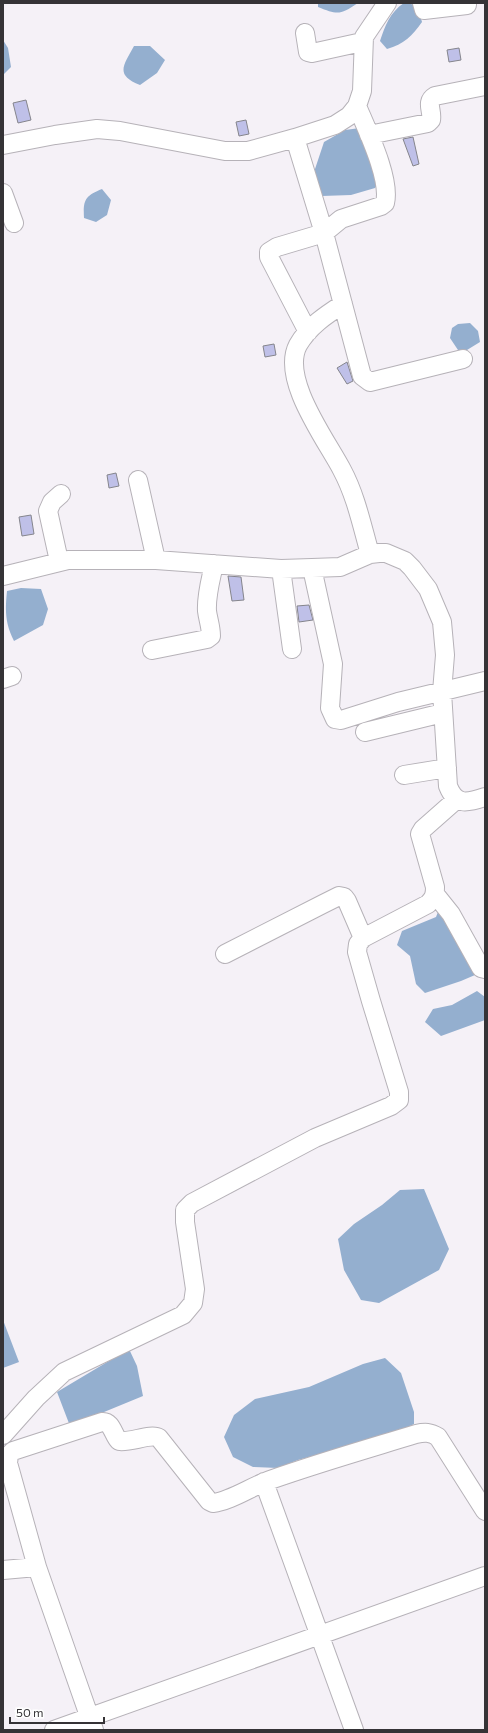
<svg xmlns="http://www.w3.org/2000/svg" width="488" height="1733" font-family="Commissioner,sans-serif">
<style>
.water{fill:#94afcf}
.building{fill:#bfc0e8;stroke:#85858c}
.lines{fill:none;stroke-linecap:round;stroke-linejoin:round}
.minor-casing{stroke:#b6b2b8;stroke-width:20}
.minor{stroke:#fff;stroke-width:18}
</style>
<rect width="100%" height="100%" fill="#f5f1f7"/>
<path class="water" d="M318 3H358C340 15 338 15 318 7Z
M404 3 417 5 422 22C412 36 404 44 387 49L380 41C385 26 390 12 404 3Z
M3 40 8 48 11 67 3 75Z
M134 46H150L165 60 157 73 140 85C115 75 123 66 134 46Z
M360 128 385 173 375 188 351 195 322 196 312 178 324 142 345 130Z
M102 189 111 200 107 215 96 222 84 218C83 200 85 196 102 189Z
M470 323 478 331 480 342 467 350H458L450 338 452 328 458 324Z
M21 588 41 589 48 609 43 625 14 641C5 623 5 611 7 591Z
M440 907 482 972 461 981 425 993 416 984 410 956 397 945 402 931 436 917Z
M477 991 485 997V1020L441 1036 425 1022 433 1009 452 1005Z
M424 1189 449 1249 439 1270 379 1303 361 1300 344 1270 338 1239 354 1224 382 1205 400 1190Z
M3 1320 19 1362 3 1368Z
M129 1349 137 1366 143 1396 70 1426 57 1392Z
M385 1358 401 1373 414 1412V1424L395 1434 298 1460 278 1468 253 1467 233 1457 224 1437 234 1415 255 1399 309 1387 363 1364Z"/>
<path class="building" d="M459 48 461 60 449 62 447 50Z
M26 100 31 120 18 123 13 103Z
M246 120 249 134 239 136 236 122Z
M413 137 419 164 413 166 403 139Z
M274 344 276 355 265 357 263 346Z
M347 362 353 381 347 384 337 368Z
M116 473 119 486 109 488 107 475Z
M31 515 34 534 22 536 19 517Z
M228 576 241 577 244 600 232 601Z
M309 605 313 620 299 622 297 606Z"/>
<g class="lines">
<defs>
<path id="minor" d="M422 3 424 10 467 5
M305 33 308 52 312 53 362 42
M369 135 428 123 431 120C433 111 425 102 435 96L485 86
M295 138 324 233 362 376 370 382 463 359
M3 145 55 135 97 129 120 131 225 151H248L295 138 335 125 349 116 357 106 362 91 364 37 387 3
M3 193 14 223
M343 304C326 315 309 326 298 345 280 379 327 441 342 470 356 496 362 526 370 554
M308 332 269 257V252L277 247 324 233 341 219 381 206 385 203C391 179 367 130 357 106
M138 480 156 560
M59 561 48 511 52 502 61 494
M312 568 333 664 330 708 335 719 341 720 398 702 485 681
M281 569 292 649
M3 576 68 560H156L281 569 312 568 340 567 370 554 379 553H386L405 561 412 568 428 589 442 622 445 655 442 692 448 786C456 806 467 803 485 797
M152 650 207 639 211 636C211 627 208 619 207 611 206 595 211 579 214 564
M3 679 12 676
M365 732 443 713
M404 775 447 768
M435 894 451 914 481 968 485 969
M363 938 428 904C434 898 435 895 435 887L420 834 423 829 457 799
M3 1435 36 1398 64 1372 183 1315 193 1303 195 1289 185 1222V1210L192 1203 315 1138 391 1106 399 1100V1092L371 1001 357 952 358 944 363 938 347 901 344 897 339 896 323 904 225 954
M264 1482 354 1730
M37 1567 94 1730
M3 1570 37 1567 8 1463 9 1455 13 1451 102 1422C112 1421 113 1435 119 1441 130 1443 151 1433 159 1438L209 1501 213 1503C231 1501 252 1486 270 1480 318 1463 367 1449 416 1434 425 1432 430 1432 438 1437L485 1511
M54 1730 485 1576"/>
</defs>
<use href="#minor" class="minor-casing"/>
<use href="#minor" class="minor"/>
</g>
<rect width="488" height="1733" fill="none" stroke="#353336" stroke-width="8"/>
<path d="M10 1717v6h94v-6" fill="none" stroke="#353336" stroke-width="2"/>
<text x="16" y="1717" font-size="12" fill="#353336" stroke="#ffffff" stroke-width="3" paint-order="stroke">50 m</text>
</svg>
